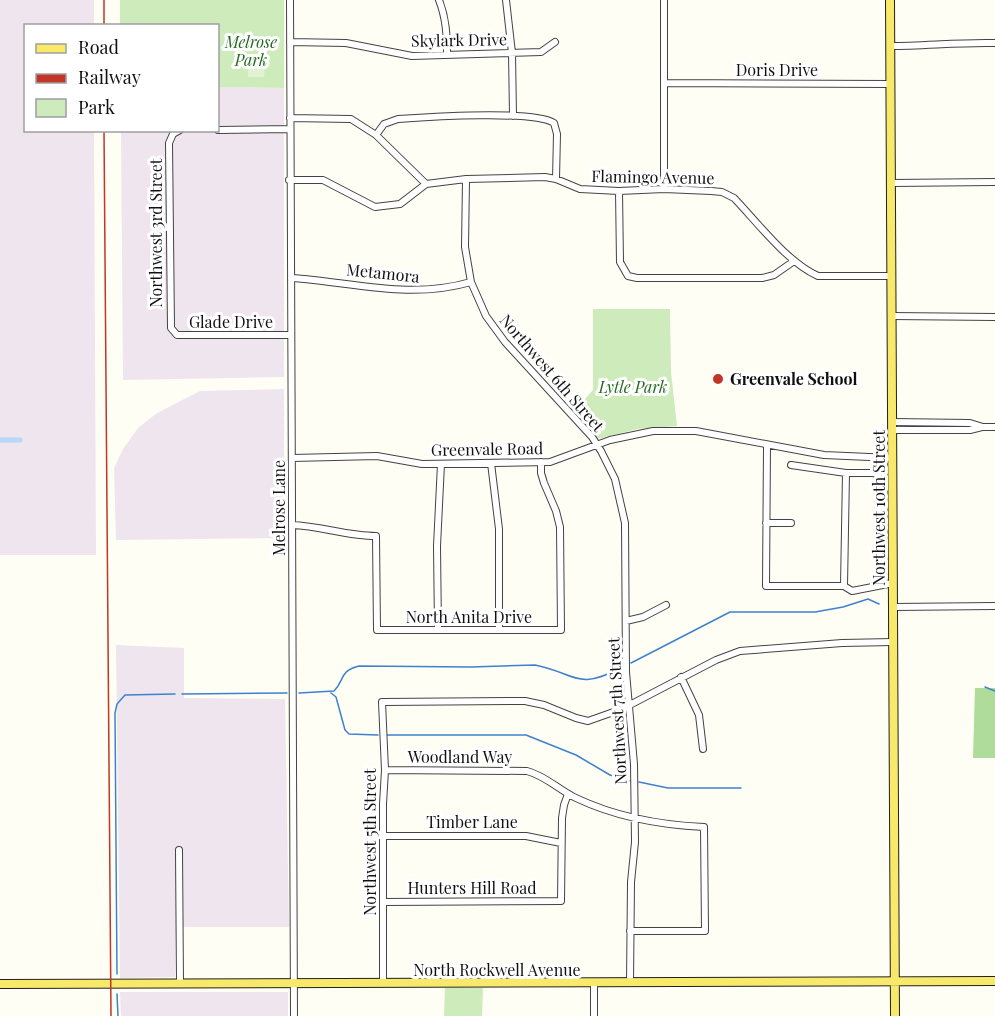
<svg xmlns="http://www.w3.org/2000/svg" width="995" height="1016" font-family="'Playfair Display',serif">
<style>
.industrial{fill:#efe5ee}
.green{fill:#ceebbc}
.forest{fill:#afdb9b}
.pitch{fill:#e1f2ce}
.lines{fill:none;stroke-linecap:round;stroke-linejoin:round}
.stream{stroke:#3f81ce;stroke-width:1.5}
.canal{stroke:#b8d7f7;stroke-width:5}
.minor-casing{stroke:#434343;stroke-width:8}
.major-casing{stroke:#212121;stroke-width:10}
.minor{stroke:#fff;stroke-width:6}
.major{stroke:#f8e96b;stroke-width:8}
.rail{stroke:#c23527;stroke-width:1.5}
.poi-dot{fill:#c23527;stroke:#fff;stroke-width:2}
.labels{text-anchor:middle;stroke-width:6;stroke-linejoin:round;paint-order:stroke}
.street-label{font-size:16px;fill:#101010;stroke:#fff}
.park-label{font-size:16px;font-style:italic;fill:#246a1f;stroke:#fff}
.poi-label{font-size:16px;font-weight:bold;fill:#101010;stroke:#fff;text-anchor:start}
</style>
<rect width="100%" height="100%" fill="#fffef4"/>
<path class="industrial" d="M0 0H94V25L26 26V130L94 131 96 555H0Z
M218 87 284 88V377L123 380 121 131 218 130Z
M284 389V538L116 540 114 468 123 449 138 428 157 413 200 391Z
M116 645 184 648V698L285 699 289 927H176L175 977 120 978Z
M120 992H288V1016H121Z"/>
<path class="green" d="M120 0H284V88L218 87V26L120 25Z
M593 309H670L671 372 677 426 638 429 597 439 574 411 593 390Z
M445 988H483L482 1016H444Z"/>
<path class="forest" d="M975 688H995V758H973Z"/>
<path class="pitch" d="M248 65 265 66 264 77H248Z"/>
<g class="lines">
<path class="stream" d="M631 663 730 612H815L843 607 868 599 879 604
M985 687 995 691
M299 693 334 691C345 680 339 671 359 666L471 667 535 665C576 673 577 692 622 667
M331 693 336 697 345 730 349 734 378 735
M182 694 287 693
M387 735H526L576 755 610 775 630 781
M639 782 668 788H741
M117 974 115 713 117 704 125 695 175 694
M117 994 118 1016"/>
<path class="canal" d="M0 440H20"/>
<defs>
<path id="minor" d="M290 0 294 1016
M439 0C446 18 447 35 447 55
M506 0 512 53 513 116
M290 42 346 43 412 56 541 52 555 42
M890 46C925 46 960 42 995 43
M664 83 890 84
M290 118 351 119 376 135 426 184
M180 130 173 134 169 143 171 328 177 335H291
M218 130 290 129
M376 135 384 124 398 119C427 117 534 110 554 123L557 134 556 179
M466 179 465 247 471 282 486 316 505 342 592 437 601 451 615 479 625 523 626 672 634 764 635 842 631 882 630 983
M289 180H323L375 207 400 204 426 184 466 179 545 177 556 179 580 189 619 191 664 189 711 191 722 192 734 198C757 222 788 263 818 276H892
M891 183 995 182
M664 189V0
M619 191 620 262 628 276 637 278H762L774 275 794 261
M291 278C354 282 408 300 471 282
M891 316 995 317
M892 422 970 423 983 427H995
M892 430H970L982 427
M767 446 766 586H844
M292 458 377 456 422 464 550 462 610 440 653 431H696L824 455 892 458
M491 463 499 529V630
M791 465 846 473
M766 523H791
M292 525C321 526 347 536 376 536L377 630H561L560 527 556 511 544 483 541 473V462
M878 585 879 478 877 474 873 473H846L844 586 852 591 893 583
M893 607 995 606
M626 621 643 617 666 605
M438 630 437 546 441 464
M681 677 699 715 703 749
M385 770 527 771C546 776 559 790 576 798 616 817 660 825 704 827L705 931H630
M383 836H526L561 843
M179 850 180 984
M383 902 561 901 562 818 564 805 568 794
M383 983V804L385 770 382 702 525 701 544 705 576 718 588 721 622 709 716 660 740 651 842 643 893 642
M594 983V1016"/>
<path id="major" d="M890 0 895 1016
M0 984 995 981"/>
</defs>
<use href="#minor" class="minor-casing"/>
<use href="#major" class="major-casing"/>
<use href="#minor" class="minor"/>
<use href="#major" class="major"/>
<path class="rail" d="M104 0V26
M104 130 111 1016"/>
</g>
<circle class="poi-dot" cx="718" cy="379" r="6"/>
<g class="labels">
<g class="street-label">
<text transform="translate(459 40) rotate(-1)" y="6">Skylark Drive</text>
<text x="777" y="76">Doris Drive</text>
<text transform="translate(653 177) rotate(1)" y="6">Flamingo Avenue</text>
<text transform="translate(156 233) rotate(-90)" y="6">Northwest 3rd Street</text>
<text transform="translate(383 273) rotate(6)" y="6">Metamora</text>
<text x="231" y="328">Glade Drive</text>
<text transform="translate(552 373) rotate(49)" y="6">Northwest 6th Street</text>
<text transform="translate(487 449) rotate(-1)" y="6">Greenvale Road</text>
<text transform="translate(279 508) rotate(-90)" y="6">Melrose Lane</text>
<text transform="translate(879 508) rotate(-90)" y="6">Northwest 10th Street</text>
<text x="469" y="623">North Anita Drive</text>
<text transform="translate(617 711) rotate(-93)" y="6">Northwest 7th Street</text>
<text x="460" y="763">Woodland Way</text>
<text x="472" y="828">Timber Lane</text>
<text transform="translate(370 842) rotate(-90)" y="6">Northwest 5th Street</text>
<text x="472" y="894">Hunters Hill Road</text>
<text x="497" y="976">North Rockwell Avenue</text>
</g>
<g class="park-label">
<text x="251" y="48">Melrose<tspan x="251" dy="18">Park</tspan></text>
<text x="633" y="393">Lytle Park</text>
</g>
<g class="poi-label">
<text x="730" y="385">Greenvale School</text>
</g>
</g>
<rect x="24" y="24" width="195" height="108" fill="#ffffff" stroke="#9f9f9f" stroke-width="1.5"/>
<rect x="36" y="44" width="30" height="9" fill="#f8e96b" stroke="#9f9f9f" stroke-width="1.5"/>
<text x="78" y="54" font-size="18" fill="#101010">Road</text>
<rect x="36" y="74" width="30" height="9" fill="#c23527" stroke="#9f9f9f" stroke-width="1.5"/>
<text x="78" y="84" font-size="18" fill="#101010">Railway</text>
<rect x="36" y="99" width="30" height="18" fill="#ceebbc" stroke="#9f9f9f" stroke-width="1.5"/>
<text x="78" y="114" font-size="18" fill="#101010">Park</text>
</svg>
